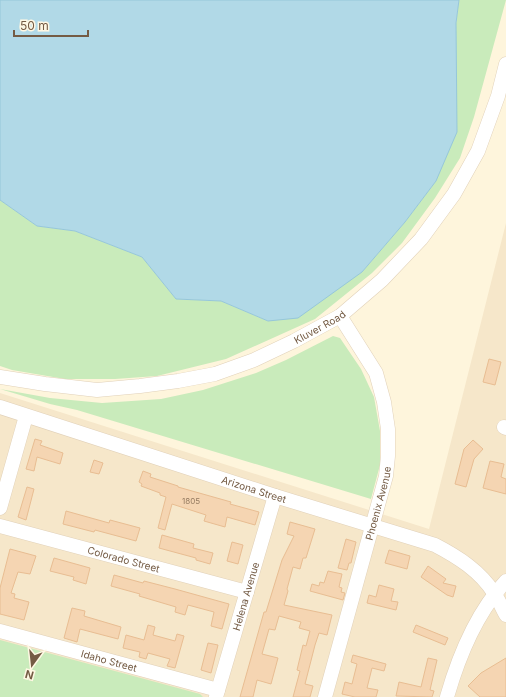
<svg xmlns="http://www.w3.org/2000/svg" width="506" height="697" font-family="Inter,sans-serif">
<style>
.residential{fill:#f6e7ca}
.green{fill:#c9ebbb}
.water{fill:#b1d9e7;stroke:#96c7da}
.building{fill:#f5d5b2;stroke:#e8bd92}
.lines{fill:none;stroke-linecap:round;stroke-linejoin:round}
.minor-casing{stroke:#e1d1b9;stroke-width:15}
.minor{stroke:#fff;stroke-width:14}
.labels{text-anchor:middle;stroke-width:3;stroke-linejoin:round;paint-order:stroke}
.number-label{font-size:8px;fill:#947a60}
.street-label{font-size:10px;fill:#745b44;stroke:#fff8e4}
</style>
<rect width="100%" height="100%" fill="#fef5dc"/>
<path class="residential" d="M506 223V697H0V393L429 529Z"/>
<path class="green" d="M459 0H506L474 117 460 158 435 198 402 243 372 273 315 319 226 359 157 376 115 379H65L12 370 0 366V200L37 226 75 231 142 257 176 299 221 301 268 321 362 272 405 222 436 181Z
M333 336 340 338 361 369 374 397 380 431V465L371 499 77 410 50 404 0 389 50 398 102 403 161 399 203 390 256 373 286 360Z
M0 640 200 694 203 697H0Z"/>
<path class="water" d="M0 0H459L456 23 457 132 436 181 405 222 362 272 298 318 268 321 221 301 176 299 142 257 75 231 37 226 0 200Z"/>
<path class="building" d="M489 359 501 362 495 385 483 382Z
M35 439 42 441 40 445 63 453 60 464 37 457 34 471 26 469Z
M473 440 483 449 474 459 466 487 455 484 464 449Z
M94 460 103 463 99 474 90 472Z
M490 461 504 464 501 477 506 479V494L483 488Z
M143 471 151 474 150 477 178 486V487L231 502 230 504 259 512 255 525 227 517 225 527 204 521 206 515 172 504 165 530 158 528 166 497 160 495V493L141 486 142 484 139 482Z
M27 487 34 489 26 520 18 517Z
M66 511 109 523 110 520 140 528 136 541 95 530 94 532 63 524Z
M290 522 315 529 306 558H303L300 569 293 567 287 589 288 591 284 605 332 615 327 635 319 633 315 645 305 684 313 686 310 697H293L300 671 297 670 303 645 306 646 310 631 299 628 301 622 279 616 275 630 269 629 262 654 278 658 271 684 257 680 253 697H240L264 612H266L282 560 294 536 287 534Z
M162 535 194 544 193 548 213 553 210 564 196 560V558L159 548Z
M346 539 356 542 351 563H349L347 570 338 568Z
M232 542 243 545 238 564 227 561Z
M10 549 36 556 30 574 18 572 11 593 15 594 14 598 29 602 24 620 0 614V588Z
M389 550 410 556 407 569 385 563Z
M54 558 90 568 86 584 73 580 74 577 50 571Z
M428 566 446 579 443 583 456 586 453 597 447 595 421 577Z
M328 571 342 574 339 587 342 588 341 592 345 593 343 600 310 591 312 584 319 586 320 582 324 583Z
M114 575 143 583 144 581 175 589 229 604 222 629 211 626 214 612 188 605 185 615 175 612 176 607 139 596 140 594 111 586Z
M379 585 394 589 391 601 398 602 396 610 367 603 369 595 376 597Z
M72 608 85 611 84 616 121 627 118 639 80 629 77 642 64 638Z
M148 625 155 627 153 635 175 641 177 634 184 636 175 668 167 666 170 659 148 653 146 659 139 657 140 652 123 648 126 635 144 640Z
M416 625 448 638 445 645 413 632Z
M208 643 218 645 211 673 201 670Z
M353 655 386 664 384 671 372 668 367 688 378 690 376 697H355L342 694 345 682 352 684 357 664 351 662Z
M428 658 437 660 430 690 434 691 432 697 396 696 399 682 421 687Z
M506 658V697H480L468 686 481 673Z"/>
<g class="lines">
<defs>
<g id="minor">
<path id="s1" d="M0 377 45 384 97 390 140 386 178 381 215 374 254 360 294 341 340 316 382 280 421 239 454 194 478 151 498 96 506 64"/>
<path id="s2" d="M0 407 275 496 435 545C458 557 480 571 494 593 499 600 502 608 506 615"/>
<path d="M504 427 506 428"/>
<path d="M0 508 26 416"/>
<path id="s3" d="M0 526 247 592"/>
<path id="s4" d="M0 631 218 690"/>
<path id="s5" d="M216 697 275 496"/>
<path id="s6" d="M325 697 386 476 388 456V429L384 402 376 373 340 316"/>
<path d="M447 697C459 655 476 613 506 581"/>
</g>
</defs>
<use href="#minor" class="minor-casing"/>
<use href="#minor" class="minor"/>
</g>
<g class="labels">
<g class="number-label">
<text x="191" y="504">1805</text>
</g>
<g class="street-label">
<text dy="4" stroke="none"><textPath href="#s1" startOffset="332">Kluver Road</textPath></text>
<text dy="4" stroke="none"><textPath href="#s2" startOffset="267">Arizona Street</textPath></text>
<text dy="4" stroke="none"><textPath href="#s6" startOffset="201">Phoenix Avenue</textPath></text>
<text dy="4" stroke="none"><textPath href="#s3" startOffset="128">Colorado Street</textPath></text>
<text dy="4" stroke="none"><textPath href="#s5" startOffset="105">Helena Avenue</textPath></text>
<text dy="4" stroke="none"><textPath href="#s4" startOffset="113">Idaho Street</textPath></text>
</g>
</g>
<g transform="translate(32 665) rotate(195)" stroke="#fff8e4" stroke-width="3" paint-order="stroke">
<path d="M0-3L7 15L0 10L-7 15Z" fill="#745b44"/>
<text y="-6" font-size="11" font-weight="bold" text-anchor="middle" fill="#745b44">N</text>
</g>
<path d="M14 30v6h74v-6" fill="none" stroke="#745b44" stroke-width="2"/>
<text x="20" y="30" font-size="12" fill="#745b44" stroke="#fff8e4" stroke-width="3" paint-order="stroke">50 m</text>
</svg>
